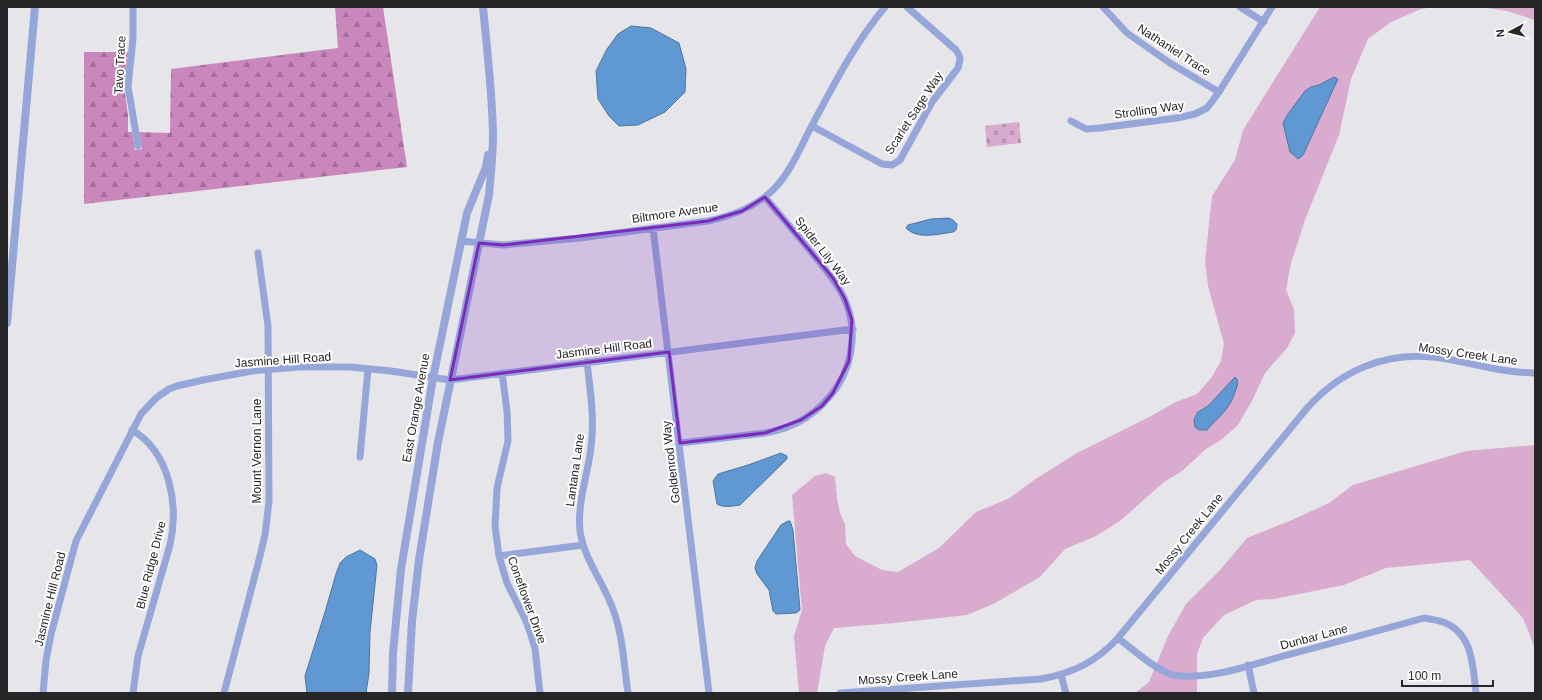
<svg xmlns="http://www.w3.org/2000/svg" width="1542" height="700" font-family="Helvetica,sans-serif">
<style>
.grass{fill:#d9abce}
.forest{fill:url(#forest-firs)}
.cemetery{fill:url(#cemetery-stones)}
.water{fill:#5f98d2;stroke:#4e769f}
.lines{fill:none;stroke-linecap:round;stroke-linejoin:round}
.minor{stroke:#97a6d8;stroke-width:7}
.tertiary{stroke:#97a6d8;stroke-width:8}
.marked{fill:#7b2cbf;fill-opacity:0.2;stroke:#7b2cbf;stroke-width:3;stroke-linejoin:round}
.labels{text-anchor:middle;stroke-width:4;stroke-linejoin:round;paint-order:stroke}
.street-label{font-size:12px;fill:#272628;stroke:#fff}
</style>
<defs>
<pattern id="forest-firs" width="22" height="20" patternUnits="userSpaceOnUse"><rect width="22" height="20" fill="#c987bb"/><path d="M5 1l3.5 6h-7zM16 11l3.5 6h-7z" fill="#a36e98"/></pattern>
<pattern id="cemetery-stones" width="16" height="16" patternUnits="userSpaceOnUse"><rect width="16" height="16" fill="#d9abce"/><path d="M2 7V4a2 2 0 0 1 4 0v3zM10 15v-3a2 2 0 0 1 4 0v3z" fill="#ba93b1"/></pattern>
</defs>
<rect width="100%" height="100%" fill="#e6e5ea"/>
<path class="grass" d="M1320 7H1434L1421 9 1391 22 1368 39 1351 79 1339 135 1305 220 1291 263 1286 290 1294 309 1295 333 1287 348 1265 373 1253 399 1238 425 1221 440 1206 449 1182 471 1164 482 1120 521 1096 536 1065 549 1040 577 995 603 967 615 894 623 834 628 825 646 817 693H799L794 636 802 610 792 495 815 476 826 473 835 477 837 498 840 513 845 524 846 544 855 556 882 570 898 572 939 548 976 512 1008 499 1034 480 1077 453 1151 416 1176 402 1197 394 1211 378 1221 361 1224 344 1208 286 1205 261 1212 196 1235 160 1243 130Z
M1480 7H1535V20L1507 11Z
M1535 445V657L1534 646 1523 618 1470 560 1386 568 1344 585 1274 599 1256 600 1224 615 1203 638 1197 654V693H1135L1149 682 1168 636 1186 604 1220 570 1247 538 1292 520 1329 503 1353 485 1376 478 1466 451Z"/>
<path class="forest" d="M335 7H383L407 167 84 204V52H128L124 86 128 115V132H132L135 150 142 149 139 132 170 133 171 69 338 48Z"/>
<path class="cemetery" d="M1019 122 1021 143 987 147 985 126Z"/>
<path class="water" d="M631 26 651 28 679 43 686 69 685 92 665 112 638 125 619 126 609 116 598 99 596 71 607 49 618 34Z
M1334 77 1338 79 1303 155 1298 159 1290 152 1283 123 1288 114 1305 91 1311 87 1319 85Z
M949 218 953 220 957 224 956 230 953 232C938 234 918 240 906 228L908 225 931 219Z
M1235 377C1239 381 1238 384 1236 389 1230 410 1220 415 1207 430H1199L1195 427 1194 419 1198 412 1208 406Z
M781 453 787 456V459L740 505C733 506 723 508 717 504L713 481 718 474 748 465Z
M788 521H790L793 530 800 610 796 613 776 614 773 611 769 590 757 574 755 568 757 561 781 525Z
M360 550 375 559 377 565 370 632 369 673 366 693H307L305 676 325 612 336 574 340 563 346 557Z"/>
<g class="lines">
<path class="minor" d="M133 7V39L128 86 138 146
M1103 7 1127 33 1170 63 1219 92
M1240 7 1264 22
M1071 121 1086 129 1100 128 1177 118 1195 114 1207 108 1219 92 1272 7
M812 126 882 164 892 165 900 160 932 102 958 68 960 59 959 55 956 50 907 7
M653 228 709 693
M461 241 503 245 580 238 708 221C732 216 755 207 773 190 789 174 799 151 809 131 832 88 854 44 885 7
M587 362C590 390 595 419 591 447 588 475 577 502 580 531 584 560 605 584 614 612 623 637 624 666 628 693
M502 373 507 411 508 441 497 488 495 526 499 556 507 583 526 621 531 635 535 649 540 693
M132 430C170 452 179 505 170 545L138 656 133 693
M680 443 765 433C795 428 820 412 837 387 846 373 851 358 852 341 855 300 832 278 808 248 794 231 779 214 765 197
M360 457 368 369
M499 556 583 545
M1118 638C1131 648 1158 672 1173 675 1206 681 1251 665 1283 656 1330 644 1377 631 1424 618 1430 619 1437 620 1443 622 1473 633 1473 666 1476 693
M1248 665 1254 693
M1061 675 1066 693
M43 693 46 660 51 634 76 541 141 414 156 398 169 389 177 386 203 380 252 371 298 367H350L391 371 450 380 853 329
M224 693 258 564 265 535 269 501 268 326 258 253
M840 693 1041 679C1073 673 1096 662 1118 638L1308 407C1341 371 1384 352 1433 357 1467 361 1500 373 1535 373"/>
<path class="tertiary" d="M7 323 35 7
M392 693 393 653 401 569 433 378 467 213 486 167 488 155
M408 693 412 621 419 560 438 442 489 195C491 174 493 154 493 133 492 91 487 49 483 7"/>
</g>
<path class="marked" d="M765 197 833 278 845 299 852 320 849 361 833 393 822 406 801 420 765 433 680 443 669 352 450 380 479 243 503 245 708 221 742 211Z"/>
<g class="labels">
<g class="street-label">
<text transform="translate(1174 50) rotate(33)" y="4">Nathaniel Trace</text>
<text transform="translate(120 65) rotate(-87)" y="4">Tavo Trace</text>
<text transform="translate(1149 110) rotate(-8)" y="4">Strolling Way</text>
<text transform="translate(914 113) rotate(-57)" y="4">Scarlet Sage Way</text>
<text transform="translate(675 213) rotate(-8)" y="4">Biltmore Avenue</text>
<text transform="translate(823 251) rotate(52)" y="4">Spider Lily Way</text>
<text transform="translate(604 349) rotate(-7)" y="4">Jasmine Hill Road</text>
<text transform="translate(1468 354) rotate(8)" y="4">Mossy Creek Lane</text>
<text transform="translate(283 360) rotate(-4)" y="4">Jasmine Hill Road</text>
<text transform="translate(416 408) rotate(-80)" y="4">East Orange Avenue</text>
<text transform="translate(257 451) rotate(-90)" y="4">Mount Vernon Lane</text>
<text transform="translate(671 462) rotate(-97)" y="4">Goldenrod Way</text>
<text transform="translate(575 470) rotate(-82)" y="4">Lantana Lane</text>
<text transform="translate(1189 534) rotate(-51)" y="4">Mossy Creek Lane</text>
<text transform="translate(151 565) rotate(-76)" y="4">Blue Ridge Drive</text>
<text transform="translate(50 599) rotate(-76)" y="4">Jasmine Hill Road</text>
<text transform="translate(527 600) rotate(70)" y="4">Coneflower Drive</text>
<text transform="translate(1314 637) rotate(-15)" y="4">Dunbar Lane</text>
<text transform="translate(908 677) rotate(-4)" y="4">Mossy Creek Lane</text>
</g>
</g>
<rect width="1542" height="700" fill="none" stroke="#272628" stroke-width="16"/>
<g transform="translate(1510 32) rotate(263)" stroke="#ffffff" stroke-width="3" paint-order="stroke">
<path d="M0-3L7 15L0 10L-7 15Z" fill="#272628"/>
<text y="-6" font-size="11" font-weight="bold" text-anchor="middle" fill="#272628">N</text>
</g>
<path d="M1402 680v6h91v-6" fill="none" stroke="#272628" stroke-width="2"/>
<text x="1408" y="680" font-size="12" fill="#272628" stroke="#ffffff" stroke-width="3" paint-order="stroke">100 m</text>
</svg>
